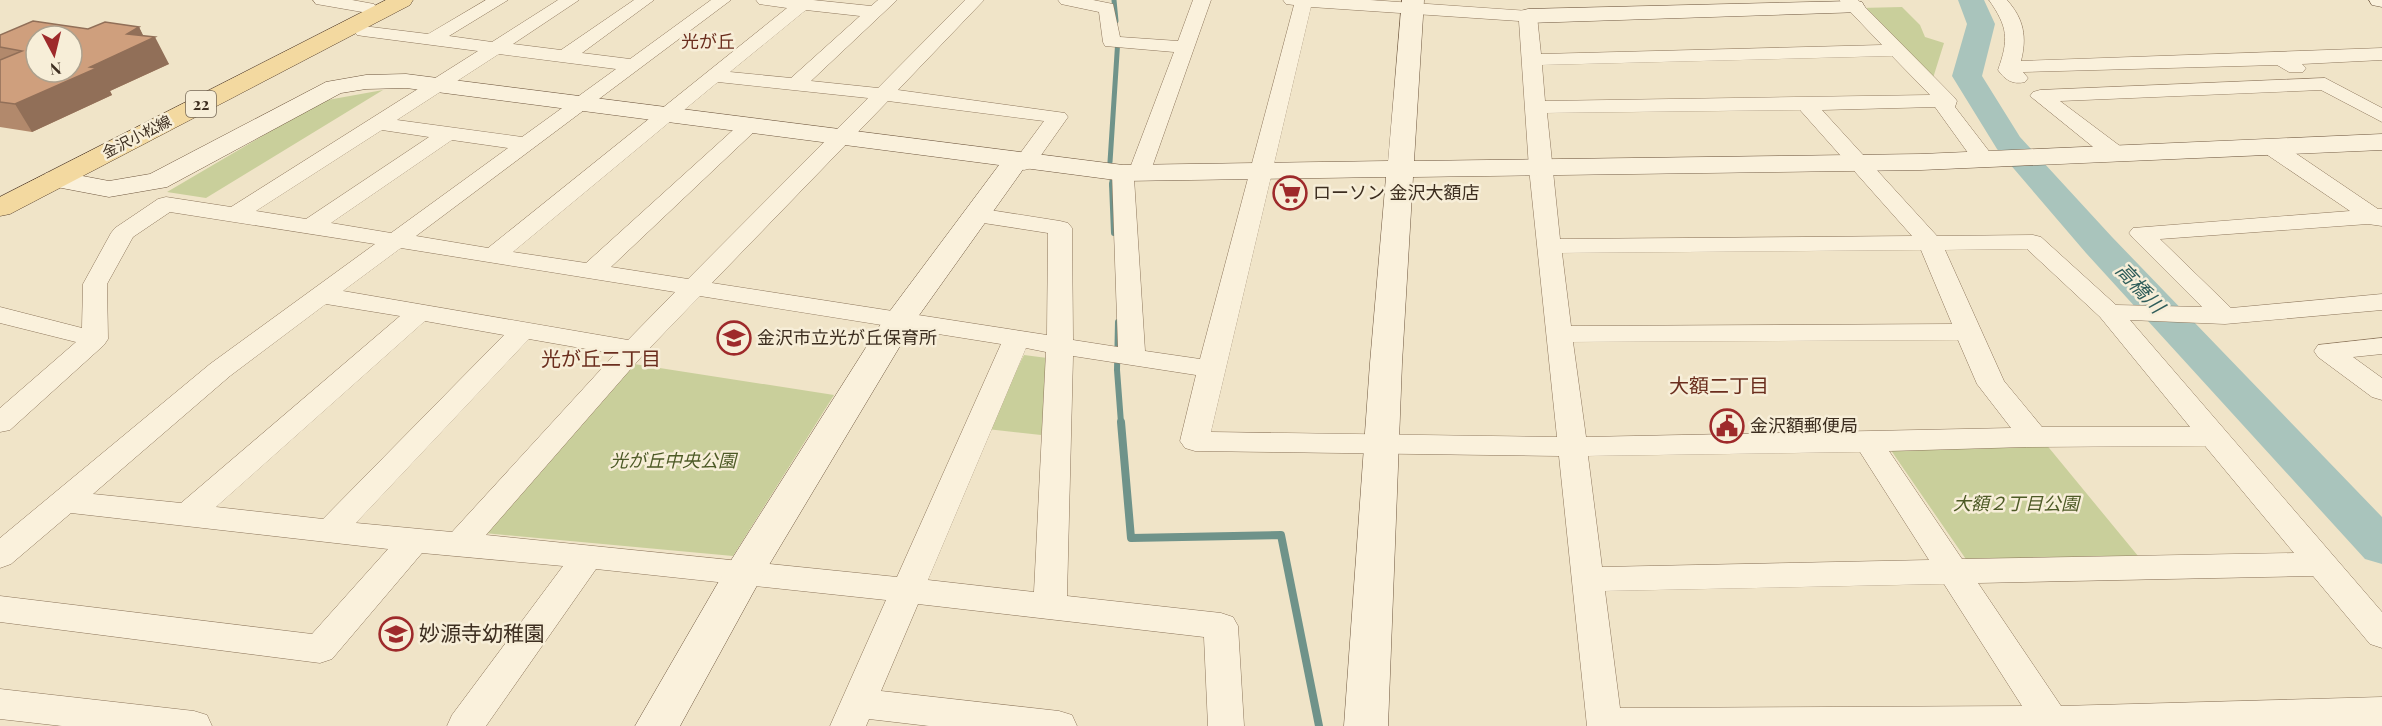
<svg xmlns="http://www.w3.org/2000/svg" width="2382" height="726" font-family="'Playfair Display','Noto Sans JP',serif">
<style>
.green{fill:#c9cf9b}
.lines{fill:none;stroke-linecap:round;stroke-linejoin:round}
.stream-far2{stroke:#6f938a;stroke-width:5}
.stream-far1{stroke:#6f938a;stroke-width:6}
.stream{stroke:#6f938a;stroke-width:8}
.river{fill:#a9c4bc;fill-rule:evenodd}
.street-casing{stroke:#8d765c;stroke-width:1}
.secondary-casing{stroke:#6f573f;stroke-width:1}
.primary-casing{stroke:#5b4430;stroke-width:1}
.street{fill:#faf1dc;fill-rule:evenodd}
.secondary{fill:#faf1dc;fill-rule:evenodd}
.primary{fill:#f3d9a0;fill-rule:evenodd}
.wall{fill:#b2896c}
.shaded-wall{fill:#916f58}
.building{fill:#cf9f7d;stroke:#916f58;stroke-width:1.5;fill-rule:evenodd}
.labels{text-anchor:middle;stroke-width:5;stroke-linejoin:round;paint-order:stroke}
.far-street-label{font-size:15px;fill:#3d2e20;stroke:#f7eed8}
.shield{fill:#f7eed8;stroke:#756857;stroke-width:1.5}
.shield-label{font-size:16px;font-weight:bold;fill:#3d2e20}
.far-quarter-label{font-size:18px;fill:#6b2e1e;stroke:#f7eed8}
.poi-label{font-size:18px;fill:#3d2e20;stroke:#f7eed8;text-anchor:start}
.park-label{font-size:18px;font-style:italic;fill:#4d5a26;stroke:#f7eed8}
.water-label{font-size:20px;font-style:italic;fill:#2f5d5a;stroke:#f7eed8}
.neighbourhood-label{font-size:20px;fill:#6b2e1e;stroke:#f7eed8}
.near-poi-label{font-size:21px;fill:#3d2e20;stroke:#f7eed8;text-anchor:start}
</style>
<rect width="100%" height="100%" fill="#f0e4c8"/>
<path class="green" d="M1902 7 1920 25 1925 37 1944 43 1933 78 1860 8Z
M383 90 206 198 167 192 322 101Z
M1024 355 1055 359 1041 435 987 429Z
M634 364 834 395 733 556 484 533Z
M2045 443 2143 562 1972 568 1888 446Z"/>
<g class="lines">
<path class="stream-far2" d="M1114 0 1116 21
M1110 162 1118 38
M1112 181V186"/>
<path class="stream-far1" d="M1112 184 1114 233
M1118 322 1117 370 1121 423"/>
<path class="stream" d="M1121 422 1131 538 1281 535 1319 726"/>
<path class="river" d="M1958 0H1984L1995 24 1982 76 2020 137 2112 237 2382 517V564L2365 559 2086 253 1997 149 1952 76 1967 24Z"/>
<defs>
<path id="street" d="M313 0H352L374 4 377 8 374 12 368 13 322 5 316 4Z
M486 0H508L449 36 492 42 558 0H579L513 44 561 50 634 0H654L582 53 630 59 711 0H731L416 236 488 248 787 8 759 4 756 0H813L871 6 878 0H897L811 81 878 88 965 0H984L898 90 1065 113 1068 117 1032 168 1024 170 1016 168 1013 163 1044 121 888 101 712 283 1047 335 1048 233 977 222 969 220 965 215 969 210 977 208 1060 221 1068 223 1072 228 1073 340 1118 347 1112 173 1115 168 1123 166 1130 168 1174 52 1105 46 1103 42 1099 12 1061 4 1058 0H1093L1113 4 1120 37 1178 41 1193 0H1211L1150 173 1147 178H1134L1145 351 1200 359 1294 5 1286 4 1283 0H1370L1528 11 1534 12 1537 16 1541 54 1882 45 1839 0H1858L1954 97 1957 101 1955 107 1995 159 1992 164 1984 165 1976 164 1935 107 1822 110 1937 236 2033 235 2041 237 2116 305 2202 307 2133 238 2129 233 2133 228 2350 211 2263 152 2260 147 2263 142 2271 141 2279 142 2378 209H2382V226L2368 224 2160 239 2231 308 2382 294V310L2225 324 2130 320 2382 612V648L2370 644 2313 576 1978 583 2061 706 2382 697V726H1587L1559 456 1195 451 1185 448 1180 441 1196 375 1073 356 1067 596 1221 613 1233 617 1238 626 1244 726H1208L1204 637 918 604 881 691 1059 711 1072 715 1077 726H929L869 719 866 726H830L886 600 596 569 486 726H447L452 715 563 566 422 553 332 659 320 663 0 622V596L312 634 388 549 71 513 11 564 0 568V538L210 364 375 244 170 212 133 237 107 284 108 339 104 345 10 430 0 432V408L76 342 0 323V307L82 328 83 284 111 233 115 228 158 199 166 197 231 207 478 51 363 36 357 35 354 31 357 27 363 26 428 34ZM1311 7 1519 21 1529 168 1557 437 1211 432ZM806 10 860 16 791 78 730 72ZM499 54 616 69 522 137 397 120ZM1892 56 1930 95 1545 101 1542 65ZM718 82 868 98 688 279 611 267 757 129 760 125 757 121 750 119 743 121 586 263 513 252ZM1800 110 1912 236 1560 239 1547 113ZM382 130 429 137 306 219 256 211ZM452 140 508 148 391 233 331 223ZM401 248 675 292 628 340 343 291ZM2027 249 2100 317 2190 427H2042L2004 381 1945 250ZM1921 250 1952 324 1571 326 1562 253ZM700 296 1001 344 897 577 486 535 643 355ZM326 304 400 316 181 503 93 494 230 376ZM425 321 504 335 323 519 216 507ZM529 339 615 354 452 532 356 523ZM1958 340 1977 384 2011 428 1586 437 1573 342ZM1026 348 1046 352 1034 592 928 580ZM2205 446 2294 553 1962 559 1889 451 2026 447ZM1860 452 1929 560 1602 567 1588 456ZM1944 584 2022 706 1620 708 1605 591Z
M1989 0H2007C2024 19 2027 37 2021 61L2382 48V60L2302 64 2306 68 2303 72H2289L2277 65 2023 72 2028 78 2025 82C2013 85 2005 80 1998 70 2009 39 2008 27 1989 0Z
M2325 78 2382 108V122L2321 90 2060 101 2124 149 2127 154 2124 159 2116 160 2108 159 2030 96 2033 92 2040 90Z
M2382 338V354L2353 357 2382 378V400L2372 397 2318 357 2314 351 2318 345Z
M0 689 194 711 207 715 212 726H62L0 719Z"/>
<path id="secondary" d="M1402 0H1424L1414 161 1921 154 2382 134V150L1921 170 1413 177 1402 363 1388 726H1344L1370 363 1386 177 1123 181 1024 168 915 321 760 580 680 726H635L730 562 884 319 999 165 406 88 366 89 341 93 167 187 109 197 46 185 42 179 46 173 56 171 109 181 150 174 326 82 366 75 406 74 1123 165 1388 161Z
M2369 0H2382V7L2372 5Z
M1854 1 1862 2 1865 7 1862 12 1528 23 1520 21 1517 16 1520 11 1528 9Z"/>
<path id="primary" d="M386 0H413L410 5 10 214 0 216V197Z"/>
</defs>
<use href="#street" class="street-casing"/>
<use href="#secondary" class="secondary-casing"/>
<use href="#primary" class="primary-casing"/>
<use href="#street" class="street"/>
<use href="#secondary" class="secondary"/>
<use href="#primary" class="primary"/>
</g>
<path class="wall" d="M139 27 143 36 169 64 110 91 112 95 32 132 0 127V35L88 29Z"/>
<path class="shaded-wall" d="M139 27 146 41 155 37 169 64 110 91 112 95 32 132 15 104 90 67 127 34Z"/>
<path class="building" d="M33 21 88 29 105 22 139 27 127 34 155 37 90 67 97 68 15 104 0 102V60L22 51 0 47V35ZM36 36H72V72H36Z"/>
<defs>
<symbol id="supermarket-ring" viewBox="-11 -11 22 22"><circle r="9.5" fill="#f7eed8" stroke="#9e2a2b" stroke-width="1.5"/><path d="M-6-5.5h2.5l.6 2H6L4.5 2H-2.5L-4.4-4H-6ZM-1.5 3.2a1.3 1.3 0 1 0 .1 0ZM3 3.2a1.3 1.3 0 1 0 .1 0Z" fill="#9e2a2b"/></symbol>
<symbol id="school-ring" viewBox="-11 -11 22 22"><circle r="9.5" fill="#f7eed8" stroke="#9e2a2b" stroke-width="1.5"/><path d="M0-5L7-2L0 1L-7-2ZM-4 1L0 2.5L4 1V4Q0 6-4 4Z" fill="#9e2a2b"/></symbol>
<symbol id="civic-ring" viewBox="-11 -11 22 22"><circle r="9.5" fill="#f7eed8" stroke="#9e2a2b" stroke-width="1.5"/><path d="M-.6-6.5H3V-4.5H.6V-3L4-1V1h2V6H-6V1h2V-1L-.6-3ZM-1.2 2.5V6h2.4V2.5Z" fill="#9e2a2b"/></symbol>
</defs>
<g fill-rule="evenodd">
<use href="#supermarket-ring" x="1271" y="174" width="38" height="38"/>
<use href="#school-ring" x="715" y="319" width="38" height="38"/>
<use href="#civic-ring" x="1708" y="407" width="38" height="38"/>
<use href="#school-ring" x="377" y="615" width="38" height="38"/>
</g>
<g class="labels">
<g class="far-street-label">
<text transform="translate(137 137) rotate(-27)" y="5">金沢小松線</text>
</g>
<rect class="shield" x="186" y="91" width="30" height="26" rx="4.5"/>
<g class="shield-label">
<text x="201" y="110">22</text>
</g>
<g class="far-quarter-label">
<text x="708" y="48">光が丘</text>
</g>
<g class="poi-label">
<text x="1313" y="199">ローソン 金沢大額店</text>
<text x="757" y="344">金沢市立光が丘保育所</text>
<text x="1750" y="432">金沢額郵便局</text>
</g>
<g class="park-label">
<text x="673" y="467">光が丘中央公園</text>
<text x="2016" y="510">大額２丁目公園</text>
</g>
<g class="water-label">
<text transform="translate(2140 288) rotate(47)" y="7">高橋川</text>
</g>
<g class="neighbourhood-label">
<text x="601" y="366">光が丘二丁目</text>
<text x="1719" y="393">大額二丁目</text>
</g>
<g class="near-poi-label">
<text x="419" y="641">妙源寺幼稚園</text>
</g>
</g>
<g transform="translate(54 54) rotate(173)"><circle r="28" fill="#f7eed8" stroke="#ada18e" stroke-width="1.5"/>
<path d="M0-4.5L10 22L0 15L-10 22Z" fill="#9e2a2b"/>
<text y="-9" font-size="16" font-weight="bold" text-anchor="middle" fill="#3d2e20">N</text>
</g>
</svg>
